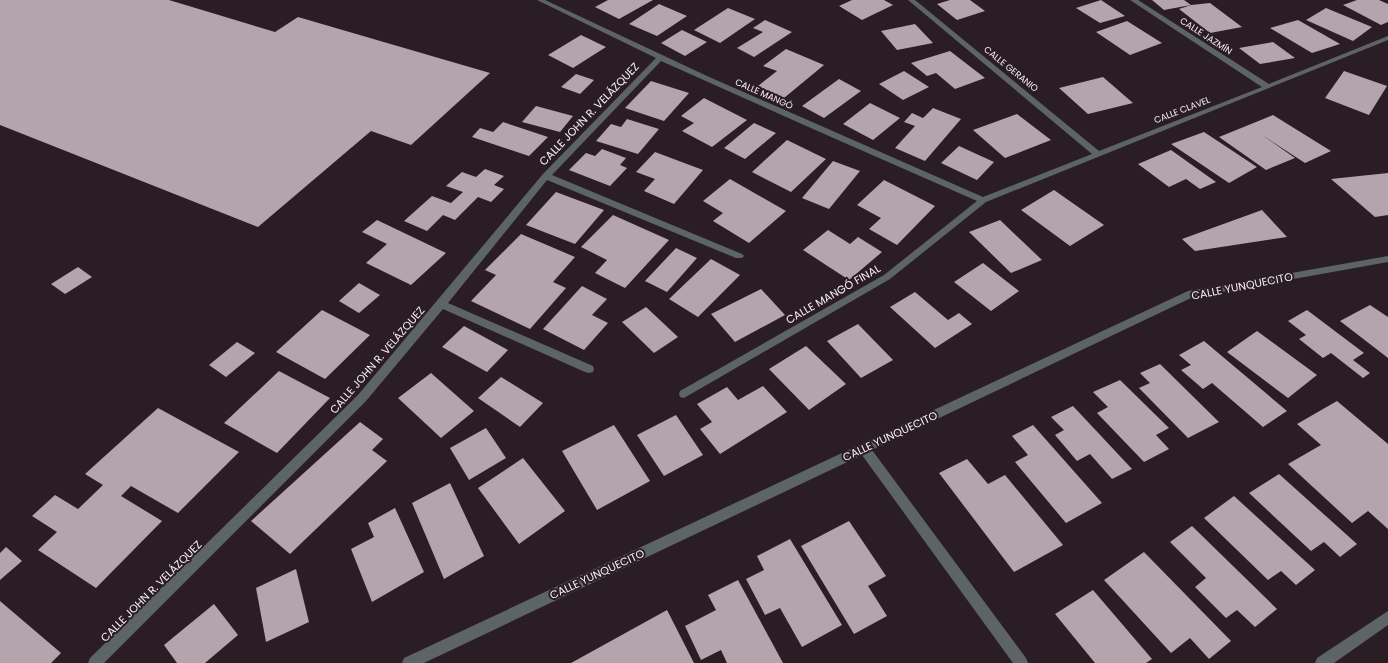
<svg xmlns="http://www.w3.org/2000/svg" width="1388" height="663" font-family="Poppins,sans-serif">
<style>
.building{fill:#b4a4ac}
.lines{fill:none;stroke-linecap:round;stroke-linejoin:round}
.minor{fill:#5d6466;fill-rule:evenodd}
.labels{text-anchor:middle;stroke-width:4;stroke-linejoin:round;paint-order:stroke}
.far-street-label{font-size:9px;fill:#f8eff3;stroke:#2a1e24}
.street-label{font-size:11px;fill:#f8eff3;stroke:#2a1e24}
</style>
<rect width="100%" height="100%" fill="#2a1e24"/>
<path class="building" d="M0 0H169L275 32 298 17 490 73 411 145 371 131 258 227 0 125Z
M608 0H653L619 19 595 7Z
M852 0H884L893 5 862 20 839 6Z
M950 0H970L985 11 957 20 937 4Z
M1101 0 1125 16 1100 23 1076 8Z
M1152 0H1184L1191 5 1164 10Z
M1357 0H1379L1388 4V22L1381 25 1343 5Z
M1210 3 1242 27 1210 33 1179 9 1191 5Z
M659 4 687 16 657 36 629 24Z
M728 8 755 19 720 43 694 30Z
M1326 8 1372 27 1353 41 1306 20Z
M765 20 792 32 754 57 737 48 763 32 753 28Z
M1298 20 1340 44 1312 53 1270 28Z
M1127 21 1162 43 1130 55 1096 32Z
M915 24 933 43 897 50 881 31Z
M682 30 707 42 685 56 661 43Z
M581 35 606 47 573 68 548 55Z
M1273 42 1295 58 1260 64 1239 48Z
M786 49 824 65 784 98 758 86 777 71 763 66Z
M950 51 985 78 955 89 936 73 927 76 911 63Z
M904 71 929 87 903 100 879 84Z
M1344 71 1387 86 1369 115 1325 98Z
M576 74 594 80 580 94 561 87Z
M1103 77 1133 103 1088 114 1059 88Z
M839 79 861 91 824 118 802 106Z
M651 81 689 93 664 121 625 108Z
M704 98 747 120 712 147 682 131 694 123 681 116Z
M870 103 900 118 873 140 843 124Z
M536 106 573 116 560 132 522 122Z
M933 108 961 119 925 161 895 148 915 126 904 122 912 113 923 118Z
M1017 114 1051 140 1005 158 973 130Z
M1273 115 1331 151 1305 163 1262 135 1295 158 1266 170 1219 137Z
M627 119 659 129 638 154 596 141 611 124 621 127Z
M503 122 548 137 529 156 472 137 480 128 493 132Z
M754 123 776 133 745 159 724 148Z
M1204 132 1257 167 1229 183 1171 144Z
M787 140 826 159 791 192 752 172Z
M959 146 994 162 977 180 941 163Z
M602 149 626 158 620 165 627 168 610 186 569 170 586 153 595 156Z
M1171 150 1216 182 1200 189 1186 179 1169 187 1138 164Z
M655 152 703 170 674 204 644 191 655 179 636 172Z
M833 161 860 171 829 209 802 198Z
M485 169 504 176 494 185 504 189 491 202 478 197 455 220 443 215 427 231 404 221 432 196 451 203 463 192 446 186 462 172 476 177Z
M1388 173V215L1375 217 1331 179Z
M730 179 786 211 749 243 713 221 723 213 703 201Z
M884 180 935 206 897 245 869 229 881 218 857 205Z
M1054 190 1104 225 1070 246 1021 210Z
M556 192 604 210 575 244 526 225Z
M1262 210 1287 237 1195 251 1182 239Z
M613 215 669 240 625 288 595 273 607 260 581 247Z
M377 220 446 253 411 285 366 263 387 244 362 232Z
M1000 220 1042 260 1011 273 969 232Z
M828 230 850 244 858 237 882 252 849 280 803 250Z
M521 234 575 257 553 282 566 288 530 329 471 301 496 275 485 270Z
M676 248 697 258 667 292 645 281Z
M711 259 740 275 698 317 669 299Z
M983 263 1019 291 991 311 954 282Z
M78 267 92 277 65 294 51 284Z
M359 283 380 295 359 313 339 301Z
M582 286 607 299 592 315 608 323 584 350 543 329Z
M761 289 785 315 735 342 711 314Z
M915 292 948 320 959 313 972 324 935 348 890 307Z
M1370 305 1388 317V358L1340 321Z
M646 307 678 337 654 353 622 322Z
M322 310 370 335 325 379 276 352Z
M1307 310 1364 353 1353 360 1370 373 1363 378 1331 353 1323 358 1299 339 1306 335 1288 321Z
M858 324 893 360 861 378 827 341Z
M464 326 508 350 487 372 442 347Z
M1257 331 1317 375 1288 398 1227 352Z
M1204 341 1287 411 1263 427 1212 383 1203 389 1181 370 1191 365 1179 355Z
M237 342 255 353 226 377 209 365Z
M806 346 846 384 809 410 769 369Z
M1160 364 1219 422 1188 438 1139 388 1150 383 1140 373Z
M279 371 330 398 277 453 224 423Z
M431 373 474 411 441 438 398 398Z
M501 377 543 403 520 427 478 398Z
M1120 380 1169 428 1156 435 1169 449 1144 462 1097 413 1108 407 1093 392Z
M763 386 787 412 720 454 700 429 712 422 697 404 727 387 738 400Z
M1337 401 1388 444V529L1368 511 1352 523 1288 464 1321 445 1297 424Z
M1073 406 1132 469 1112 479 1090 454 1077 461 1055 435 1064 430 1051 417Z
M158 408 239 452 178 513 131 486 121 496 162 521 96 588 38 550 57 532 32 516 55 495 78 509 103 485 85 474Z
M676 415 703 455 664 476 637 435Z
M360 422 383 439 372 450 387 461 290 554 251 521Z
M614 425 650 481 597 510 562 451Z
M1033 425 1102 503 1066 523 1015 462 1028 455 1012 436Z
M486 428 506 458 469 480 450 448Z
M523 458 565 511 519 544 478 488Z
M967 459 988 484 1005 475 1063 545 1014 572 939 473Z
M1279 474 1357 544 1340 557 1324 542 1311 551 1249 493Z
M450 483 484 556 444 579 412 503Z
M1234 496 1315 570 1296 585 1281 571 1268 580 1204 518Z
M395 508 424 572 372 602 351 549 374 537 368 523Z
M849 521 886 576 868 586 887 616 854 634 801 546Z
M1192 526 1277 609 1255 627 1237 610 1226 618 1195 587 1206 578 1170 542Z
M790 539 842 625 802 647 780 608 765 615 746 579 764 570 757 556Z
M6 547 22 561 0 580V553Z
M1144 552 1231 641 1209 659 1190 638 1171 653 1104 580Z
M296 569 309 622 266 642 256 588Z
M738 580 783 663H727L721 650 701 660 685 626 716 610 708 595Z
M1093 590 1152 659 1146 663H1095L1055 614Z
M0 601 61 653 51 663H0Z
M214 604 238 635 205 663H177L164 645Z
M667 610 694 663H571Z"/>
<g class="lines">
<path class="minor" d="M537 0H545L707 76 983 197 1092 154 908 0H915L1099 151 1262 87 1130 0H1138L1269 84 1388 36V40L986 202 890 279 684 398 680 397 679 394 680 391 884 275 977 201 813 129 661 61 552 175 742 254 744 256 742 258H736L547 180 448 303 593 366 594 369 593 372 589 373 585 372 443 309 366 401 104 663H88L90 658 358 395 543 174 656 58Z
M1388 256V262L1193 297 872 450 1026 658 1028 663H1013L862 455 424 663H402L404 658 1188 291Z
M1388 611V625L1334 663H1315L1317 658Z"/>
</g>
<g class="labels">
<g class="far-street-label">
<text transform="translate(1206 36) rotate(33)" y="3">CALLE JAZMÍN</text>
<text transform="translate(1011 69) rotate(39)" y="3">CALLE GERANIO</text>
<text transform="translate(764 94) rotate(24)" y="3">CALLE MANGÓ</text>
<text transform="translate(1182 110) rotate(-21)" y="3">CALLE CLAVEL</text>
</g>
<g class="street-label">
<text transform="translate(589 114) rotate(-46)" y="4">CALLE JOHN R. VELÁZQUEZ</text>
<text transform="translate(1242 286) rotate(-11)" y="4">CALLE YUNQUECITO</text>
<text transform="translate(833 294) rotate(-30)" y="4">CALLE MANGÓ FINAL</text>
<text transform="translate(377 360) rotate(-49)" y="4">CALLE JOHN R. VELÁZQUEZ</text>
<text transform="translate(890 436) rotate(-25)" y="4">CALLE YUNQUECITO</text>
<text transform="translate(597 574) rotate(-25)" y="4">CALLE YUNQUECITO</text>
<text transform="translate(151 591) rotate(-45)" y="4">CALLE JOHN R. VELÁZQUEZ</text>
</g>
</g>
</svg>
